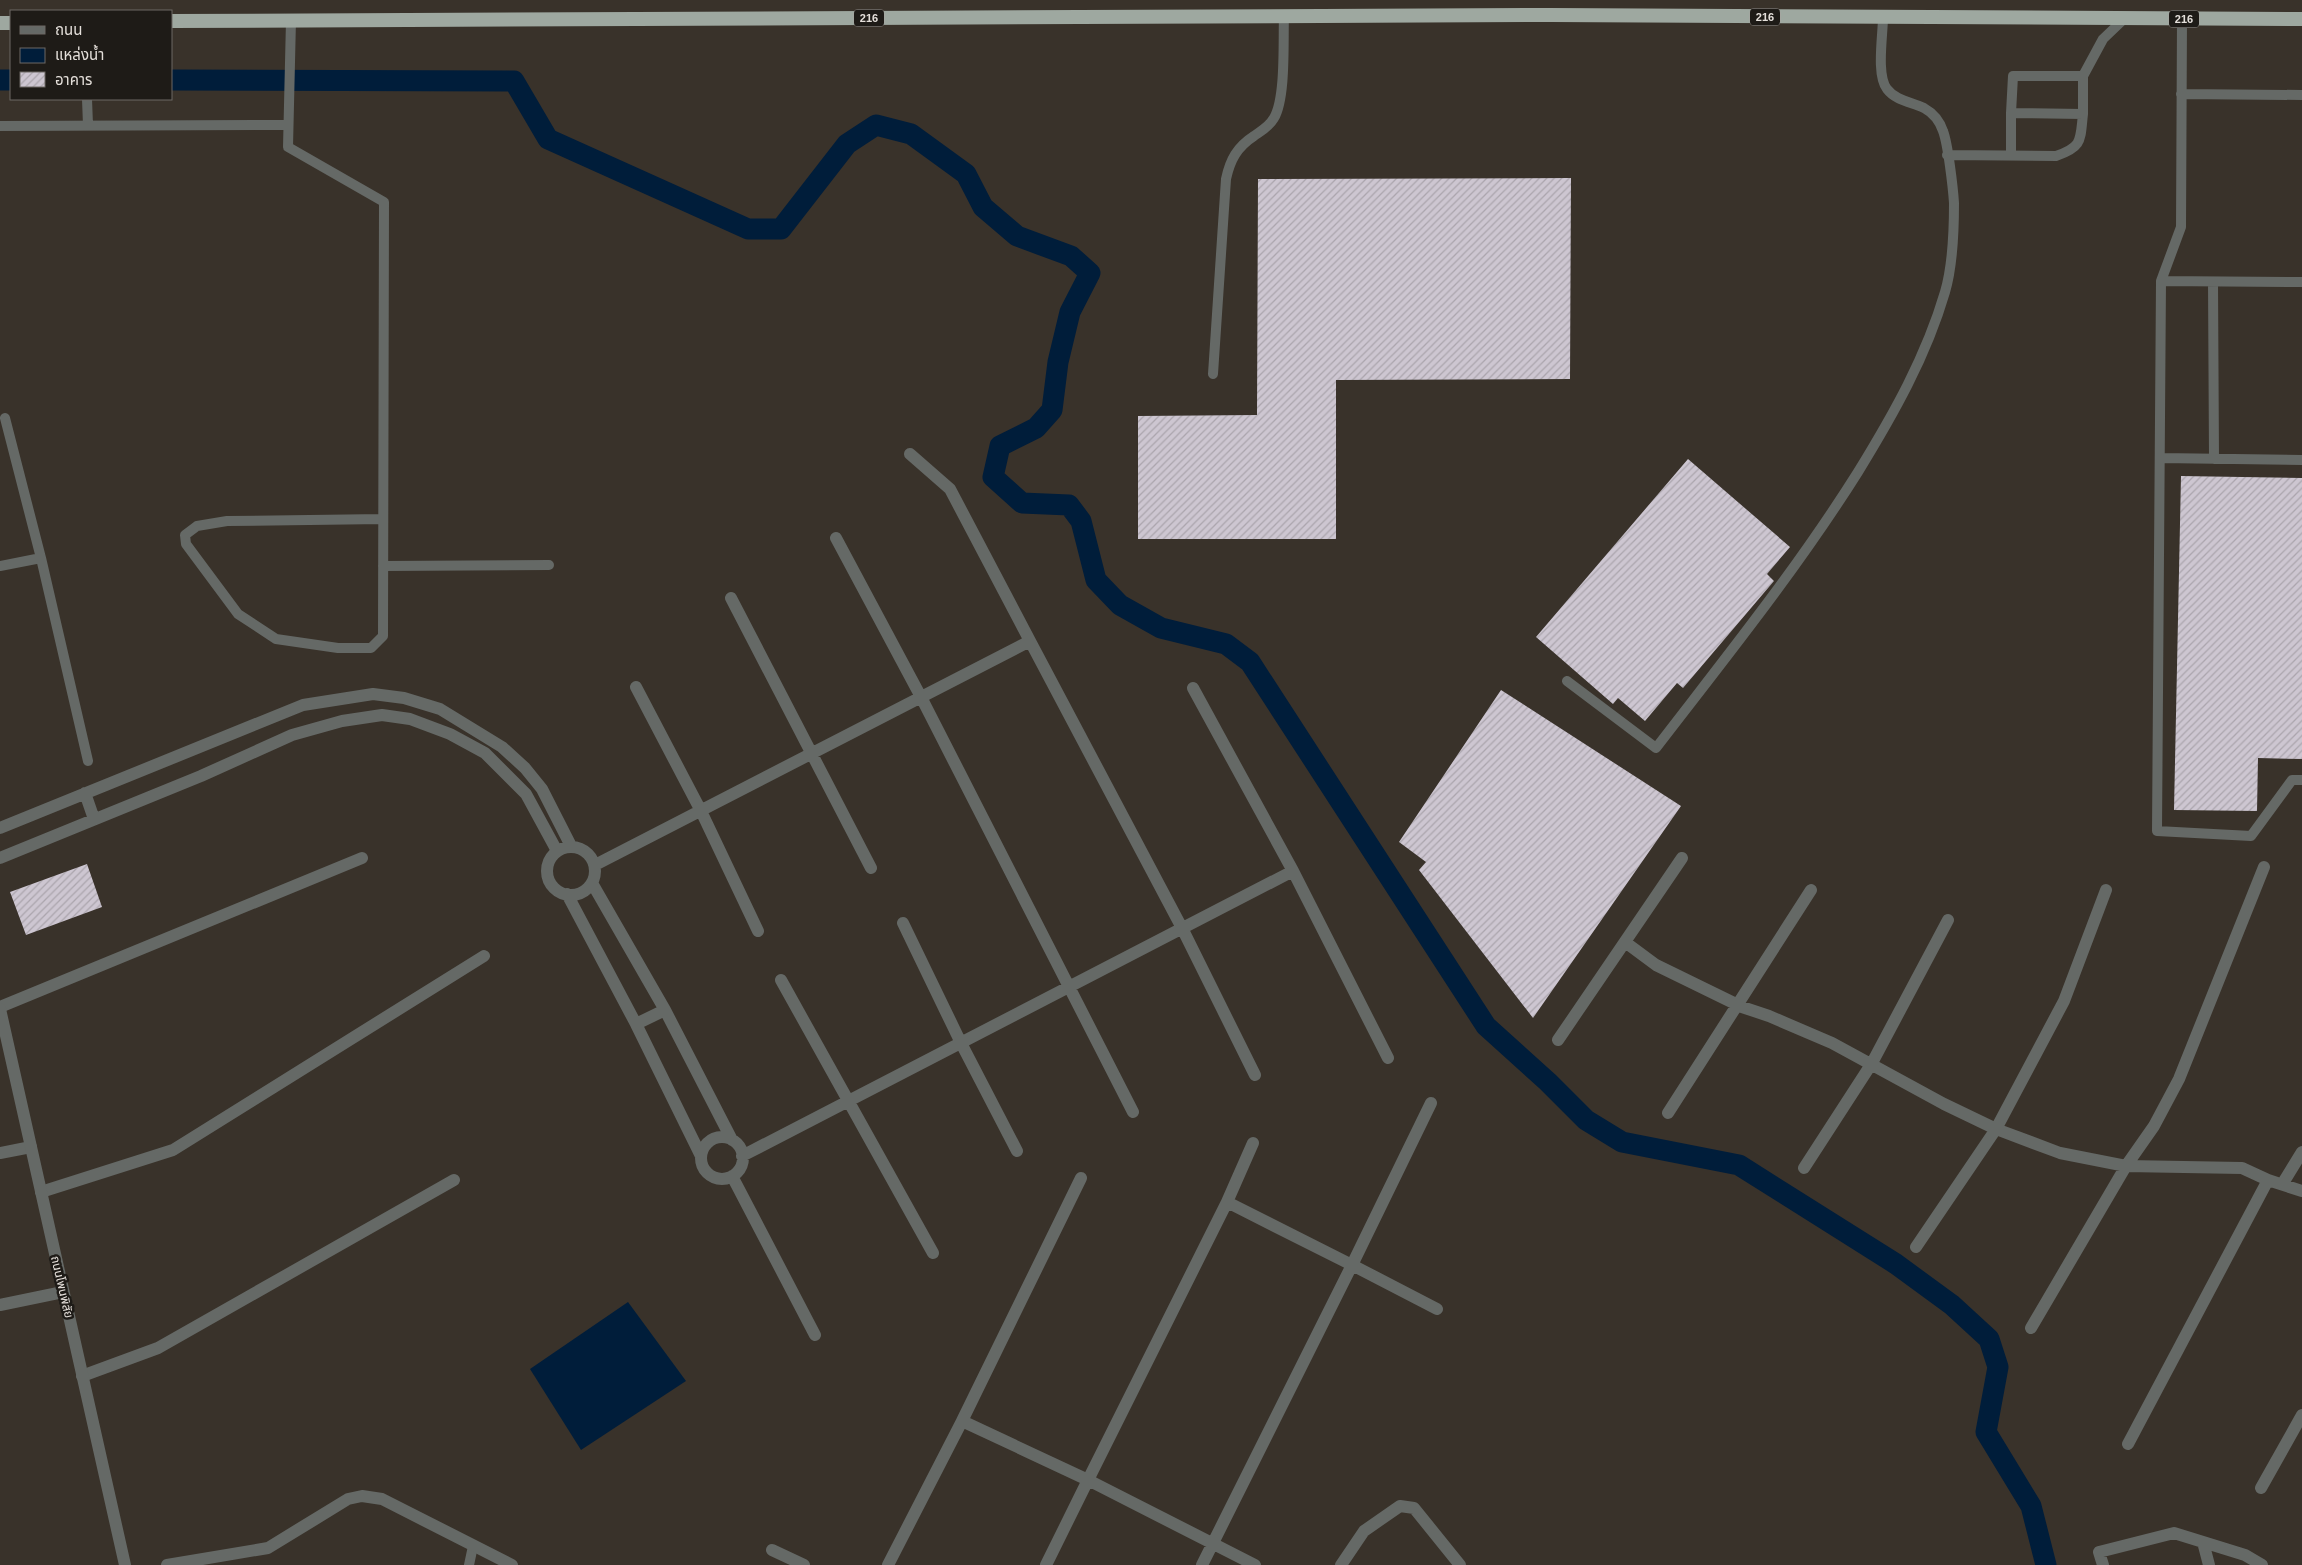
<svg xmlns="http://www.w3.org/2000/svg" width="2302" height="1565" font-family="Arial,'Noto Sans Thai',sans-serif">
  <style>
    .water { fill: #001d3a }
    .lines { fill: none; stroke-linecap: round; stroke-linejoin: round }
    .canal { stroke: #001d3a; stroke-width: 21 }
    .building { fill: url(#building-hatch) }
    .service { stroke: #656966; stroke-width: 10 }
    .minor { stroke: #656966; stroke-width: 12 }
    .tertiary { stroke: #656966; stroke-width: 12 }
    .trunk { stroke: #9ea8a0; stroke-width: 14 }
    .labels { text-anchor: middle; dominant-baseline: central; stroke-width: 5; stroke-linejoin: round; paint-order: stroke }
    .shield { fill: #1e1b17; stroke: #a9a4a0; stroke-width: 1 }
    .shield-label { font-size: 11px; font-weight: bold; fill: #e4dfda }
    .street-label { font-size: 12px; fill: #e4dfda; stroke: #1e1b17 }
  </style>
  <defs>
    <pattern id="building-hatch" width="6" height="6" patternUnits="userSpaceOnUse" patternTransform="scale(1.25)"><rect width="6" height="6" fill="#cdc6d1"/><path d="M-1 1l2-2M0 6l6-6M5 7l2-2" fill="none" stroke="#aba5ad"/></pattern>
  </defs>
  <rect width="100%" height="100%" fill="#39322a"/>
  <!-- water -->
  <path class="water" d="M 628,1302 L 686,1381 L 581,1450 L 530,1369 Z"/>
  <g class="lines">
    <!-- canal -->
    <path class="canal" d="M 0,80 L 11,80
      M 171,80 L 514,81 L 548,139 L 748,229 L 781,229 L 847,144 L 876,125 L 911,134 L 966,174 L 983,207 L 1017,236 L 1071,256 L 1090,273 L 1070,312 L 1058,362 L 1052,410 L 1036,428 L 1000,446 L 993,477 L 1022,503 L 1069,505 L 1081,521 L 1096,580 L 1120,605 L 1161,628 L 1226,644 L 1250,662 L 1486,1026 L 1548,1082 L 1586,1120 L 1622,1142 L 1739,1165 L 1896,1264 L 1952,1305 L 1989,1339 L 1998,1367 L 1986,1432 L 2031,1506 L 2046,1565"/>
  </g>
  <!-- building -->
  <path class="building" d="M 1571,178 L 1570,379 L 1336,380 L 1336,539 L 1138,539 L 1138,416 L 1257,415 L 1258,179 Z
    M 1688,459 L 1790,547 L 1767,574 L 1774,581 L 1683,688 L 1677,683 L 1645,721 L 1618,698 L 1613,704 L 1536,637 Z
    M 2181,476 L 2302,478 L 2302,759 L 2258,758 L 2257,811 L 2174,810 Z
    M 1501,690 L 1681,806 L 1533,1018 L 1419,870 L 1426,862 L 1399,842 Z
    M 87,864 L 102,907 L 26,935 L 10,892 Z"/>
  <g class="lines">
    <!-- service -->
    <path class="service" d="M 2182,19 L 2181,227 L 2161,281 L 2157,831 L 2251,836 L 2292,780 L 2302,780
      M 291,20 L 288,147 L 384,202 L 383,636 L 371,648 L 338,648 L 276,639 L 238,614 L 186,544 L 185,535 L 197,526 L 227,521 L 383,519
      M 2083,76 L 2013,76 L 2011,113 L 2083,114 L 2083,76 L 2103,39 L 2125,18
      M 2181,94 L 2302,95
      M 87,99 L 88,125
      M 0,126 L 288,125
      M 1947,155 L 2056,156 C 2083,147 2080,140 2083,114
      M 2011,155 L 2011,113
      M 2161,281 L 2302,282
      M 2213,282 L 2214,459
      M 1213,374 L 1226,179 C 1230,160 1237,147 1254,136 C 1261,131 1269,127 1274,118 C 1286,98 1283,41 1284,16
      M 5,418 L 41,558
      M 2160,458 L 2302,460
      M 0,566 L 41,558 L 88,761
      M 383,566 L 549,565
      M 1567,681 L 1656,748 C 1726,657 1797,569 1858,472 C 1893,415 1926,357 1945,292 C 1953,265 1954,231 1954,203 C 1953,188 1948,144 1943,131 C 1940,122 1933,113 1924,108 C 1912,102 1896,101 1887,89 C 1876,75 1883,35 1883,17
      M 469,1565 L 473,1546"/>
    <!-- minor -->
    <path class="minor" d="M 836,538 L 921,697 L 1133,1112
      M 731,598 L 871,868
      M 1030,641 L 1182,928 L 1255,1075
      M 636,687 L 701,811 L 758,931
      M 85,793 L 94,819
      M 0,828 L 303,705 L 373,694 L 404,698 L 440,709 L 502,747 L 525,768 L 542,789 L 571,846
      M547 871a24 24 0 1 1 48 0a24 24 0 1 1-48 0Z
      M 0,858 L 201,776 L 292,735 L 342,721 L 382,715 L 410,719 L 450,734 L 485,753 L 526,794 L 557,851
      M 595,865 L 1030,641 L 950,489 L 910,454
      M 1293,871 L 1388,1058
      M 592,883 L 665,1010 L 732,1140
      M 567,894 L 636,1024 L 701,1156
      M 903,923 L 961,1043 L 1017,1151
      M 1625,942 L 1656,965 L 1742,1007 L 1769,1016 L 1832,1043 L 1944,1104 L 1996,1129 L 2060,1153 L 2126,1166 L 2242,1168 L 2268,1180 L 2302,1191
      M 781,980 L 933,1253
      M 0,1007 L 362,858
      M 636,1024 L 665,1010
      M 1558,1040 L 1682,858
      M 1668,1113 L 1811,890
      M701 1158a21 21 0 1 1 42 0a21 21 0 1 1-42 0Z
      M 0,1153 L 31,1147
      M 742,1156 L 1293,871 L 1193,688
      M 1804,1168 L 1872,1063 L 1948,920
      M 732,1176 L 815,1335
      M 2283,1183 L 2302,1152
      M 41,1192 L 173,1150 L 484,956
      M 1227,1202 L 1253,1143
      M 1916,1247 L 1996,1129 L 2064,1001 L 2106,890
      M 0,1305 L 63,1292
      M 2031,1328 L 2126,1166 L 2154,1126 L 2179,1079 L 2264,867
      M 82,1376 L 158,1348 L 454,1180
      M 2128,1444 L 2268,1180
      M 2261,1488 L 2302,1415
      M 2203,1542 L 2209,1565
      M 772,1550 L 804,1565
      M 167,1565 L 268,1548 L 348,1499 L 362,1496 L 382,1499 L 512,1565
      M 888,1565 L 962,1421
      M 1046,1565 L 1088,1480 L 962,1421 L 1081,1178
      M 1202,1565 L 1352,1265 L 1437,1309
      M 1255,1565 L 1088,1480 L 1227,1202 L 1352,1265 L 1431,1103
      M 1341,1565 L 1364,1531 L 1400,1506 L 1414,1508 L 1460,1565
      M 2103,1565 L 2099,1552 L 2174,1533 L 2245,1555 L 2262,1565"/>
    <!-- tertiary -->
    <path class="tertiary" d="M 0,1009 L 125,1565"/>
    <!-- trunk -->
    <path class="trunk" d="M 171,21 L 1552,15 L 2302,19
      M 0,23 L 11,23"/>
  </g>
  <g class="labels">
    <!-- shield labels -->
    <g class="shield">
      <rect x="1750" y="8.5" width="30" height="17" rx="4"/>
      <rect x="854" y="9.5" width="30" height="17" rx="4"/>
      <rect x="2169" y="10.5" width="30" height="17" rx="4"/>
    </g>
    <g class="shield-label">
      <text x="1765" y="17">216</text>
      <text x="869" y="18">216</text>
      <text x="2184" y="19">216</text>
    </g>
    <!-- street labels -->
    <g class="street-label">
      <text transform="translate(62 1287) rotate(77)">ถนนโพนพิสัย</text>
    </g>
  </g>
  <!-- legend -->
  <rect x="10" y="10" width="162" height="90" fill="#1e1b17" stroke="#6d6965"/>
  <rect x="20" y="26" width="25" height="8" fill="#656966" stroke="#6d6965"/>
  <text x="55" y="35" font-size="15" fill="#e4dfda">ถนน</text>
  <rect x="20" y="48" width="25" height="15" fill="#001d3a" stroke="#6d6965"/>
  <text x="55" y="60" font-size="15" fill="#e4dfda">แหล่งน้ำ</text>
  <rect x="20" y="72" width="25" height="15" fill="url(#building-hatch)" stroke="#6d6965"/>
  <text x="55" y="85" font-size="15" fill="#e4dfda">อาคาร</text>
</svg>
